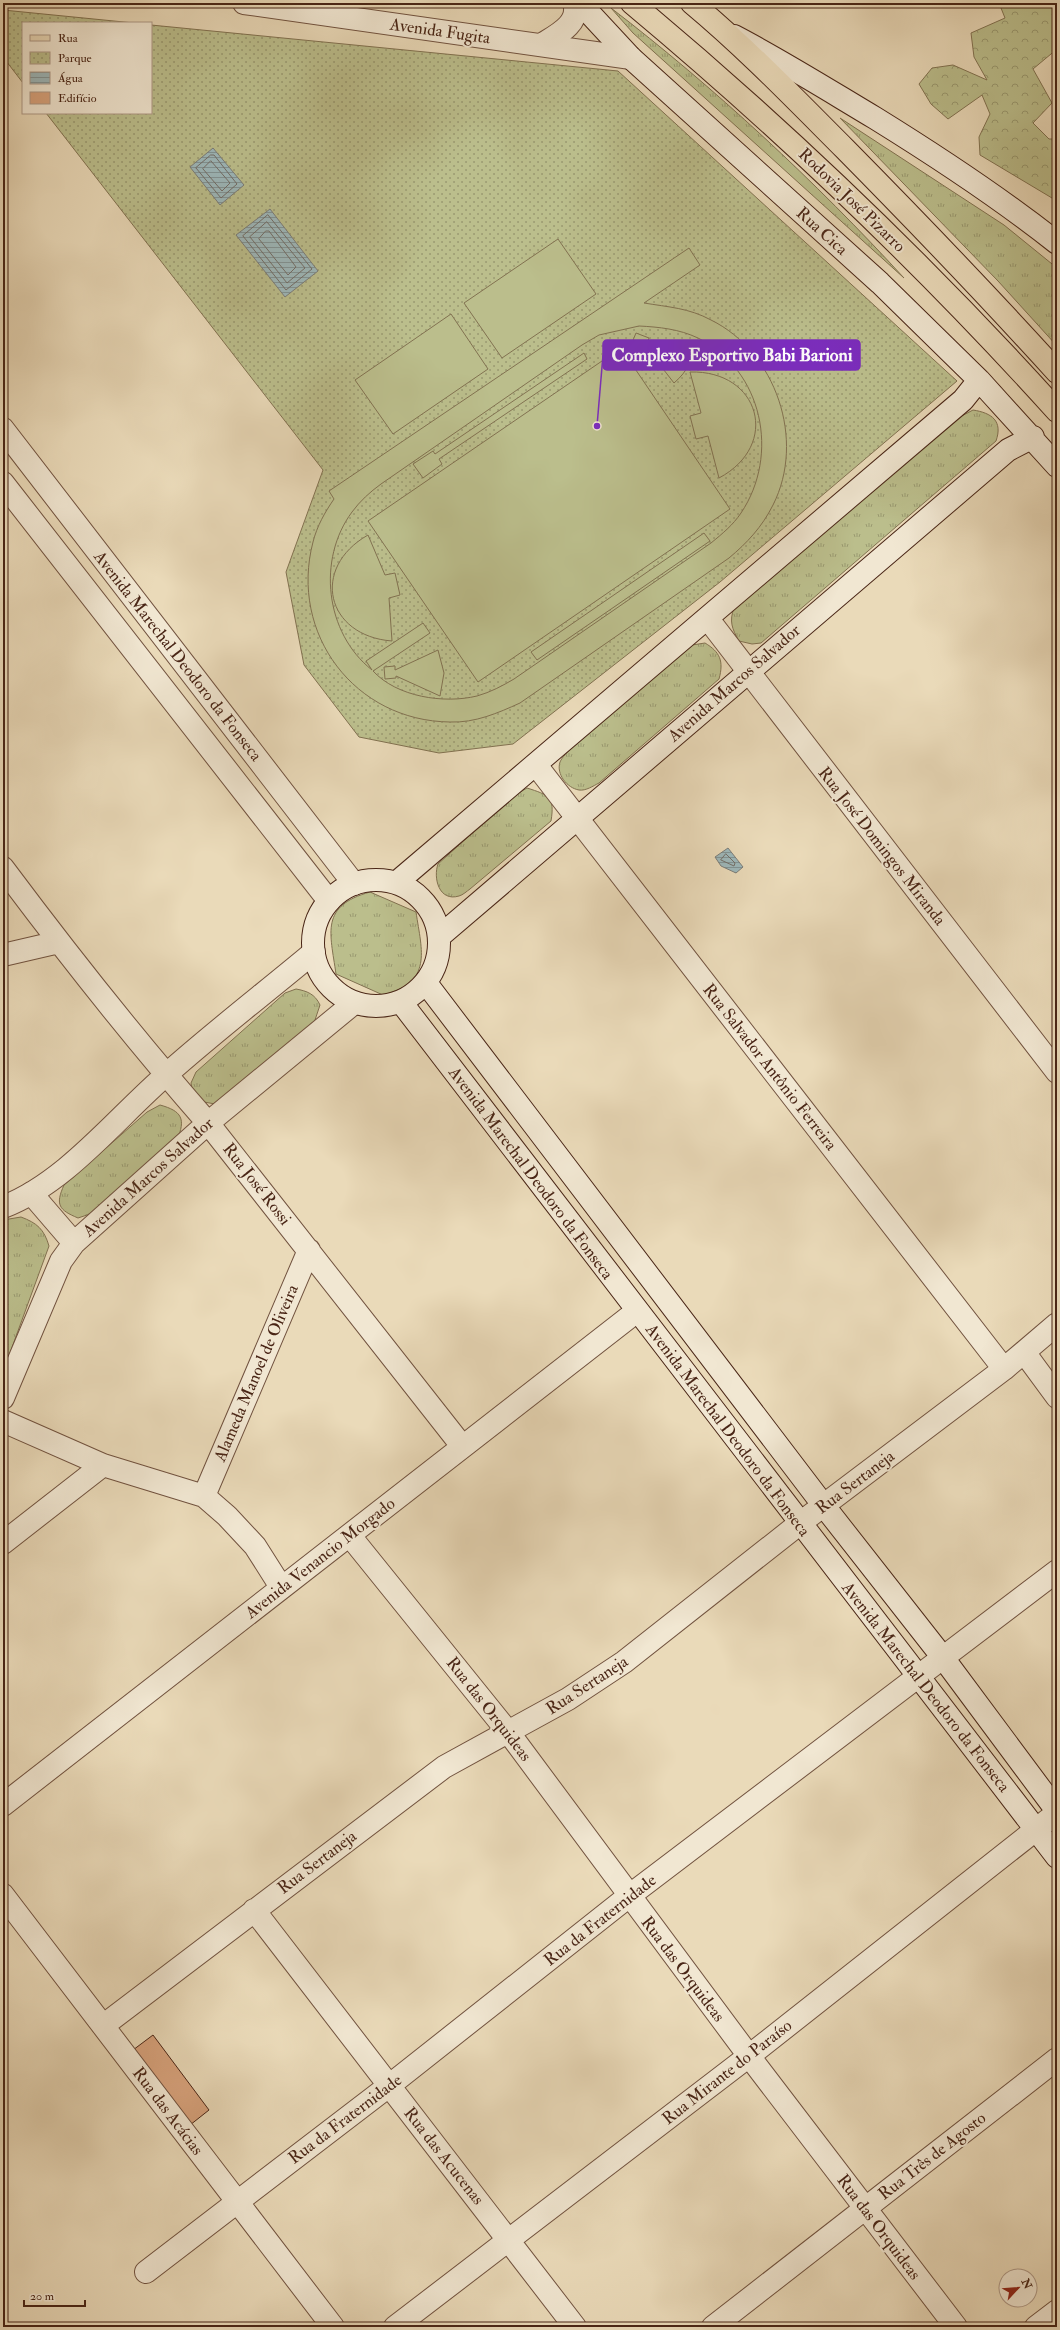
<svg xmlns="http://www.w3.org/2000/svg" width="1060" height="2330" font-family="'IM FELL Double Pica',serif">
  <style>
    .grass { fill: url(#grass-tufts); stroke: #827251 }
    .forest { fill: url(#forest-crowns); stroke: #827251 }
    .park { fill: url(#park-dots); stroke: #827251 }
    .garden { fill: #bbbe8c; stroke: #827251; fill-rule: evenodd }
    .water { fill: url(#water-rules); stroke: #7b7d79 }
    .lines { fill: none; stroke-linecap: round; stroke-linejoin: round }
    .shore { stroke: #736e68; stroke-width: 1 }
    .building { fill: #d8a37d; stroke: #492516 }
    .street-casing { stroke: #71523f; stroke-width: 24 }
    .secondary-casing { stroke: #492516; stroke-width: 24 }
    .primary-casing { stroke: #492516; stroke-width: 24 }
    .street { stroke: #f1e7d2; stroke-width: 22 }
    .secondary { stroke: #f1e7d2; stroke-width: 22 }
    .primary { stroke: #eadab9; stroke-width: 22 }
    .labels { text-anchor: middle; dominant-baseline: central; stroke-width: 4; stroke-linejoin: round; paint-order: stroke }
    .street-label { font-size: 17px; fill: #492516; stroke: #f1e7d2 }
    .leader { fill: none; stroke: #7b2cbf; stroke-width: 1.5 }
    .callout-dot { fill: #7b2cbf; stroke: #f1e7d2; stroke-width: 1.5 }
    .callout { fill: #7b2cbf; stroke: #7b2cbf; stroke-width: 1.5 }
    .callout-label { font-size: 18px; text-anchor: middle; font-weight: bold; fill: #fff }
  </style>
  <defs>
    <pattern id="grass-tufts" width="24" height="20" patternUnits="userSpaceOnUse"><rect width="24" height="20" fill="#bbbe8c"/><path d="M3 7l-1-3M5 7V3M7 7l1-3M15 17l-1-3M17 17v-4M19 17l1-3" fill="none" stroke="#9a9a71"/></pattern>
    <pattern id="forest-crowns" width="20" height="18" patternUnits="userSpaceOnUse"><rect width="20" height="18" fill="#bbbe8c"/><path d="M2 6a3 3 0 1 1 6 0M12 15a3 3 0 1 1 6 0" fill="none" stroke="#9a9a71"/></pattern>
    <pattern id="park-dots" width="8" height="8" patternUnits="userSpaceOnUse"><rect width="8" height="8" fill="#bbbe8c"/><path d="M2 2h.1M6 6h.1" fill="none" stroke="#9a9a71" stroke-width="1.8" stroke-linecap="round"/></pattern>
    <pattern id="water-rules" width="6" height="5" patternUnits="userSpaceOnUse"><rect width="6" height="5" fill="#9db8bb"/><path d="M0 2.5h6" fill="none" stroke="#829597"/></pattern>
  </defs>
  <rect width="100%" height="100%" fill="#eadab9"/>
  <filter id="stains"><feTurbulence type="fractalNoise" baseFrequency=".005" numOctaves="4"/><feColorMatrix values="0 0 0 0 .2 0 0 0 0 .09 0 0 0 0 .02 0 0 0 .5 -.17"/></filter>
  <radialGradient id="worn" r=".72"><stop offset=".6" stop-color="#630" stop-opacity="0"/><stop offset="1" stop-color="#630" stop-opacity=".3"/></radialGradient>
  <!-- grass -->
  <path class="grass" d="M 611,8 C 714,87 816,182 904,278 L 633,33 Z
    M 840,118 L 1004,225 L 1057,268 L 1057,346 L 998,281 Z
    M 973,410 C 992,413 1003,421 996,441 L 761,643 L 752,644 L 739,641 C 732,629 729,621 734,608 L 956,419 Z
    M 705,643 C 720,652 724,661 719,679 L 599,783 C 593,786 586,791 579,790 C 567,788 556,774 560,762 C 562,757 568,752 572,747 L 692,645 Z
    M 527,788 C 549,795 555,797 551,821 L 470,889 C 467,891 463,895 459,896 C 439,902 433,878 438,864 L 512,797 Z
    M 370,892 L 416,912 C 422,952 433,982 383,995 L 336,974 C 330,932 320,906 370,892 Z
    M 296,989 C 307,991 315,994 320,1005 L 314,1023 L 215,1104 L 204,1102 L 193,1094 L 191,1083 L 196,1072 L 285,993 Z
    M 160,1105 C 182,1111 186,1119 177,1140 L 93,1213 L 78,1218 C 59,1210 55,1205 64,1185 L 147,1112 Z
    M 21,1217 C 37,1223 44,1229 49,1246 L 3,1372 L 3,1220 Z"/>
  <!-- forest -->
  <path class="forest" d="M 999,3 L 1057,3 L 1057,49 L 1033,69 L 1052,103 L 1033,123 L 1049,139 L 1057,139 L 1057,201 L 980,155 L 979,137 L 990,114 L 982,95 L 948,119 L 931,104 L 919,84 L 932,68 L 953,65 L 987,80 L 974,57 L 971,33 L 1005,18 Z"/>
  <!-- park -->
  <path class="park" d="M 3,10 L 134,23 L 23,23 L 23,83 L 3,57 Z
    M 151,25 L 618,71 L 957,381 L 720,582 L 513,744 L 439,753 L 359,737 L 304,665 L 286,572 L 323,470 L 46,113 L 151,113 Z"/>
  <!-- garden -->
  <path class="garden" d="M 558,239 L 596,294 L 502,358 L 464,303 Z
    M 689,248 L 700,265 L 644,303 C 668,307 689,308 711,320 C 776,352 806,440 773,505 C 762,527 747,543 729,558 L 520,703 C 498,713 475,723 450,722 C 355,721 289,634 313,542 C 317,526 325,512 334,499 L 329,491 ZM 639,326 C 659,327 679,329 698,338 C 763,370 780,455 741,513 C 733,525 722,534 711,543 L 514,679 C 502,686 491,692 477,696 C 444,704 397,697 373,671 L 430,633 L 423,623 L 366,661 L 372,670 C 325,633 317,559 352,512 C 360,501 370,492 381,484 L 582,345 L 599,335 Z
    M 451,314 L 488,369 L 393,434 L 355,380 Z
    M 636,333 L 649,338 L 648,341 L 695,341 C 693,359 688,371 674,383 L 646,347 L 644,350 L 631,345 Z
    M 621,348 L 730,509 L 478,682 L 368,521 Z
    M 584,353 L 587,359 L 439,459 L 442,464 L 423,478 L 413,464 L 433,451 L 435,454 Z
    M 690,372 C 760,370 781,445 719,478 L 708,436 L 696,439 L 690,416 L 701,413 Z
    M 704,533 L 710,541 L 537,660 L 531,652 Z
    M 368,535 L 385,575 L 395,573 L 400,595 L 389,598 L 392,641 C 326,636 310,568 368,535 Z
    M 438,650 L 444,673 L 440,696 L 396,676 L 396,678 L 385,679 L 384,667 L 395,666 L 395,670 Z"/>
  <!-- water -->
  <path class="water" d="M 213,148 L 244,185 L 220,205 L 190,167 Z
    M 270,209 L 318,271 L 285,297 L 236,235 Z
    M 728,848 L 743,867 L 736,873 L 721,866 L 715,857 Z"/>
  <g class="lines">
    <!-- shore -->
    <path class="shore" d="M 211,155 L 214,155 L 237,184 L 221,198 L 196,168 Z
      M 211,161 L 230,183 L 222,191 L 203,169 Z
      M 268,215 L 312,269 L 286,290 L 243,236 Z
      M 267,222 L 305,268 L 287,283 L 250,237 Z
      M 266,231 L 269,231 L 296,267 L 288,275 L 259,239 Z
      M 726,854 L 735,863 L 734,866 L 721,860 Z"/>
  </g>
  <!-- building -->
  <path class="building" d="M 153,2035 L 209,2110 L 185,2129 L 129,2053 Z"/>
  <g class="lines">
    <!-- street casing -->
    <g class="street-casing">
      <path id="street" d="M 244,3 L 631,58
        M 541,45 C 555,36 581,24 574,3
        M 3,429 L 354,884
        M 3,483 L 329,901
        M 708,619 L 1057,1072
        M 536,765 L 1004,1369
        M 3,868 C 68,955 136,1041 208,1123 L 462,1446
        M 3,955 L 59,942
        M 31,1193 L 74,1243
        M 3,1207 C 66,1183 116,1118 167,1074 C 214,1032 265,993 314,952
        M 1024,1352 L 1057,1397
        M 3,1398 L 61,1261 L 74,1243 L 208,1123 L 354,1003
        M 3,1421 L 103,1465 L 204,1496 L 227,1516 L 255,1546 L 281,1587
        M 204,1496 L 309,1250
        M 350,1536 L 509,1733 L 749,2056 L 956,2327
        M 3,1543 L 103,1465
        M 3,1805 L 637,1311
        M 3,1895 L 333,2327
        M 254,1910 L 575,2327
        M 104,2025 L 444,1767 L 568,1699 L 624,1662 L 799,1524 L 1004,1369 L 1057,1324
        M 146,2272 L 390,2085 L 629,1896 L 1057,1571
        M 395,2327 L 749,2056 L 1057,1813
        M 713,2327 L 1057,2059
        M 1036,2327 L 1057,2311"/>
    </g>
    <!-- secondary casing -->
    <g class="secondary-casing">
      <path id="secondary" d="M 580,3 L 631,58 L 880,283 L 979,380 L 1057,466
        M 734,36 C 782,61 828,90 875,118 C 938,157 999,197 1057,243
        M313 943a63 63 0 1 1 126 0a63 63 0 1 1-126 0Z
        M 396,883 L 963,400 L 979,380
        M 440,936 L 1008,450 L 1033,437
        M 426,983 L 824,1506 L 944,1659 L 1057,1811
        M 401,1002 C 618,1288 838,1572 1057,1857"/>
    </g>
    <!-- primary casing -->
    <g class="primary-casing">
      <path id="primary" d="M 632,3 C 783,129 925,265 1057,411
        M 692,3 C 746,48 795,99 845,149 C 917,222 988,296 1057,372"/>
    </g>
    <!-- street -->
    <use href="#street" class="street"/>
    <!-- secondary -->
    <use href="#secondary" class="secondary"/>
    <!-- primary -->
    <use href="#primary" class="primary"/>
  </g>
  <g class="labels">
    <!-- street labels -->
    <g class="street-label">
      <text transform="translate(440 31) rotate(8)">Avenida Fugita</text>
      <text transform="translate(852 200) rotate(44)">Rodovia José Pizarro</text>
      <text transform="translate(822 231) rotate(42)">Rua Cica</text>
      <text transform="translate(178 656) rotate(52)">Avenida Marechal Deodoro da Fonseca</text>
      <text transform="translate(734 683) rotate(-41)">Avenida Marcos Salvador</text>
      <text transform="translate(882 846) rotate(52)">Rua José Domingos Miranda</text>
      <text transform="translate(770 1067) rotate(52)">Rua Salvador Antônio Ferreira</text>
      <text transform="translate(531 1173) rotate(53)">Avenida Marechal Deodoro da Fonseca</text>
      <text transform="translate(148 1177) rotate(-42)">Avenida Marcos Salvador</text>
      <text transform="translate(257 1184) rotate(52)">Rua José Rossi</text>
      <text transform="translate(256 1373) rotate(-67)">Alameda Manoel de Oliveira</text>
      <text transform="translate(728 1430) rotate(53)">Avenida Marechal Deodoro da Fonseca</text>
      <text transform="translate(855 1482) rotate(-37)">Rua Sertaneja</text>
      <text transform="translate(320 1558) rotate(-38)">Avenida Venancio Morgado</text>
      <text transform="translate(587 1685) rotate(-33)">Rua Sertaneja</text>
      <text transform="translate(926 1687) rotate(52)">Avenida Marechal Deodoro da Fonseca</text>
      <text transform="translate(489 1709) rotate(52)">Rua das Orquideas</text>
      <text transform="translate(317 1862) rotate(-37)">Rua Sertaneja</text>
      <text transform="translate(600 1920) rotate(-38)">Rua da Fraternidade</text>
      <text transform="translate(683 1969) rotate(53)">Rua das Orquideas</text>
      <text transform="translate(727 2072) rotate(-38)">Rua Mirante do Paraíso</text>
      <text transform="translate(168 2111) rotate(53)">Rua das Acácias</text>
      <text transform="translate(345 2119) rotate(-37)">Rua da Fraternidade</text>
      <text transform="translate(444 2156) rotate(52)">Rua das Acucenas</text>
      <text transform="translate(932 2156) rotate(-38)">Rua Três de Agosto</text>
      <text transform="translate(879 2227) rotate(53)">Rua das Orquideas</text>
    </g>
  </g>
  <!-- callouts -->
  <path class="leader" d="M597 426L603 355"/>
  <circle class="callout-dot" cx="597" cy="426" r="4"/>
  <rect class="callout" x="603" y="340" width="257" height="30" rx="4"/>
  <g class="callout-label">
    <text x="732" y="361">Complexo Esportivo Babi Barioni</text>
  </g>
  <!-- margin -->
  <rect width="1060" height="2330" fill="none" stroke="#eadab9" stroke-width="16"/>
  <rect x="4" y="4" width="1052" height="2322" fill="none" stroke="#492516" stroke-width="2"/>
  <rect x="8" y="8" width="1044" height="2314" fill="none" stroke="#492516"/>
  <!-- legend -->
  <rect x="22" y="22" width="130" height="92" fill="#f1e7d2" stroke="#ae9987"/>
  <rect x="30" y="35" width="20" height="6" fill="#eadab9" stroke="#ae9987"/>
  <text x="58" y="42" font-size="12" fill="#492516">Rua</text>
  <rect x="30" y="52" width="20" height="12" fill="url(#park-dots)" stroke="#ae9987"/>
  <text x="58" y="62" font-size="12" fill="#492516">Parque</text>
  <rect x="30" y="72" width="20" height="12" fill="url(#water-rules)" stroke="#ae9987"/>
  <text x="58" y="82" font-size="12" fill="#492516">Água</text>
  <rect x="30" y="92" width="20" height="12" fill="#d8a37d" stroke="#ae9987"/>
  <text x="58" y="102" font-size="12" fill="#492516">Edifício</text>
  <!-- north arrow -->
  <g transform="translate(1018 2288) rotate(64)"><circle r="19" fill="#f1e7d2" stroke="#ae9987"/>
  <path d="M0-3L7 15L0 10L-7 15Z" fill="#8f2418"/>
  <text y="-6" font-size="11" font-weight="bold" text-anchor="middle" fill="#492516">N</text>
  </g>
  <!-- scale -->
  <path d="M24 2300v6h61v-6" fill="none" stroke="#492516" stroke-width="2"/>
  <text x="30" y="2300" font-size="12" fill="#492516" stroke="#f1e7d2" stroke-width="3" paint-order="stroke">20 m</text>
  <rect width="100%" height="100%" filter="url(#stains)"/>
  <rect width="100%" height="100%" fill="url(#worn)"/>
</svg>
